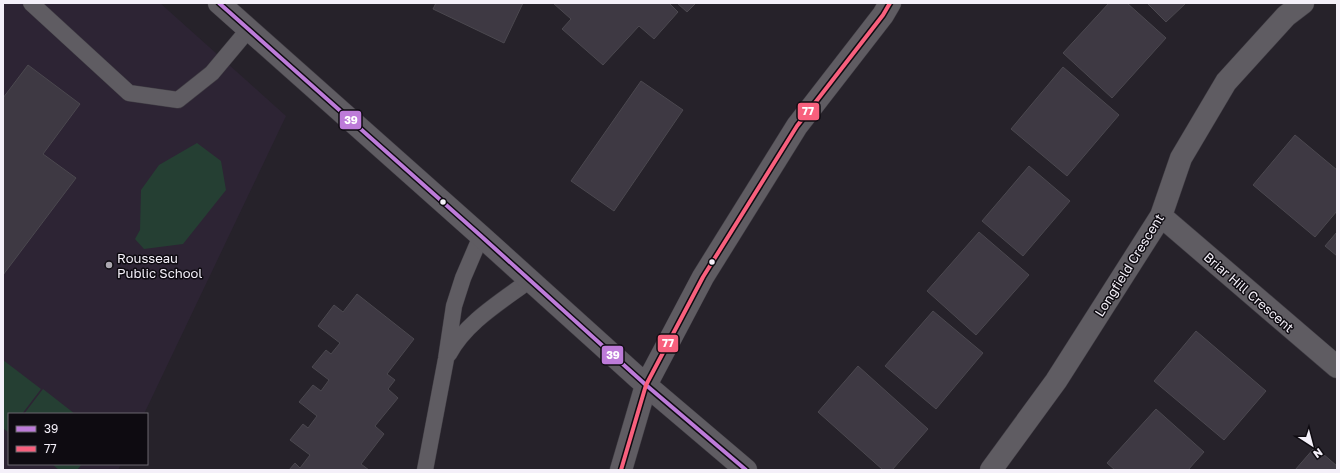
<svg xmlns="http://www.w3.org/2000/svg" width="1340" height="473" font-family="'Golos Text',sans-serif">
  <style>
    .built { fill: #2d2434 }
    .green { fill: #253f33 }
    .building { fill: #3e3943; stroke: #4b484f }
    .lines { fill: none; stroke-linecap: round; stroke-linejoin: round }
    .service-casing { stroke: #403d44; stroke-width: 17 }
    .minor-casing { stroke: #403d44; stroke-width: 23 }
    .secondary-casing { stroke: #403d44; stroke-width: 23 }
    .service { stroke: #5f5c62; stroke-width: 16 }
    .minor { stroke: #5f5c62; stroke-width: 22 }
    .secondary { stroke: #5f5c62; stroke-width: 22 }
    .bus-1-casing { stroke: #0e0b11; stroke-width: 7 }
    .bus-2-casing { stroke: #0e0b11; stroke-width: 7 }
    .bus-1 { stroke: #bd7bd9; stroke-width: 4 }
    .bus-2 { stroke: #f8607d; stroke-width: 4 }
    .bus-dot { fill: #f4f0f9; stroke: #0e0b11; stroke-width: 1.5 }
    .poi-dot { fill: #aca8b1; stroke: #0e0b11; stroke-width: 1.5 }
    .labels { text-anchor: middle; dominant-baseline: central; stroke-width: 3; stroke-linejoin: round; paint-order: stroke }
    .poi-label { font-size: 13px; fill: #f4f0f9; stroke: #0e0b11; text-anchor: start }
    .street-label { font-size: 13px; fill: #f4f0f9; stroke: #0e0b11 }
    .line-badge { stroke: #0e0b11; stroke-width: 1.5 }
    .badge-label { font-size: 11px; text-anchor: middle; font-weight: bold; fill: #fff }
  </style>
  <rect width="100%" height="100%" fill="#26222a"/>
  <!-- built -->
  <path class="built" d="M 3,3 L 160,3 L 286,116 L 144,414 L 9,414 L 9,464 L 121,464 L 118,470 L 3,470 Z"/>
  <!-- green -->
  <path class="green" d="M 197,143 L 221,161 L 226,190 L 183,244 L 144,249 L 135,239 L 140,230 L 141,190 L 159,165 Z
    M 3,360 L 41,389 L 22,414 L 9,414 L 8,432 L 3,428 Z
    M 43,389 L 75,414 L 24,414 Z
    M 52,464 L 82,464 L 77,470 L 59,470 Z"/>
  <!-- building -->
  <path class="building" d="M 436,3 L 523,3 L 504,43 L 433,9 Z
    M 553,3 L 669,3 L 678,12 L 654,39 L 639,26 L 603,65 L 562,29 L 571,19 Z
    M 677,3 L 696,3 L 687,12 Z
    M 1109,3 L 1127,3 L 1166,38 L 1112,98 L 1063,53 Z
    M 1147,3 L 1186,3 L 1166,22 Z
    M 28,65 L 80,104 L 43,154 L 76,178 L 3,275 L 3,98 Z
    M 1063,67 L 1119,115 L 1067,176 L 1011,129 Z
    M 641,81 L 683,110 L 614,211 L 571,181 Z
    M 1295,135 L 1337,170 L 1337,211 L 1315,237 L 1253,185 Z
    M 1029,166 L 1070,201 L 1023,256 L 982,221 Z
    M 979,232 L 1029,275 L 976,335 L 927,291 Z
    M 1337,232 L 1337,256 L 1325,246 Z
    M 357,294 L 414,339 L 387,374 L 395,380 L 388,389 L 398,398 L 375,426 L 384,434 L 361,464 L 369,470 L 289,470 L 295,463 L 300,468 L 310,455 L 290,440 L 303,424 L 308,428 L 317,416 L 299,402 L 313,385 L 321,391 L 329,380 L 312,367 L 326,350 L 331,354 L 340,343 L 318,326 L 334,305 L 343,312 Z
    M 933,311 L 983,353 L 936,409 L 885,366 Z
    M 1196,331 L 1266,391 L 1224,440 L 1154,381 Z
    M 858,366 L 928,429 L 892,470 L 883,470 L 818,412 Z
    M 1156,409 L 1204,452 L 1188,470 L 1115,470 L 1107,463 Z
    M 1315,447 L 1337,466 L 1337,470 L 1295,470 Z"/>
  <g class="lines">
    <!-- service casing -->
    <g class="service-casing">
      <path id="service" d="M 31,3 L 129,93 L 178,100 L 212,73 L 248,30
        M 449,354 C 466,322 502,301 530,280
        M 425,470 L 446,359 L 454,306 L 463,278 L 481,236"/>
    </g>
    <!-- minor casing -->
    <g class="minor-casing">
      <path id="minor" d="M 1161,216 L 1337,367
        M 646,385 L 746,470
        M 991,470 L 1056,381 L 1161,216 L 1181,158 L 1226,82 L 1286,16 L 1303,3"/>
    </g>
    <!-- secondary casing -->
    <g class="secondary-casing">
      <path id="secondary" d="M 219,3 L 481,236 L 646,385
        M 621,470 L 646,385 L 703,277 L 797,126 L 883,15 L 890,3"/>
    </g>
    <!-- service -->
    <use href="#service" class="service"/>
    <!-- minor -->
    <use href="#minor" class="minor"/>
    <!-- secondary -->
    <use href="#secondary" class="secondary"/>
    <!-- bus-1 casing -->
    <g class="bus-1-casing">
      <path id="bus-1" d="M 219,3 L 481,236 L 646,385 L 746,470"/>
    </g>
    <!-- bus-2 casing -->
    <g class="bus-2-casing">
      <path id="bus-2" d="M 621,470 L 646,385 L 703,277 L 797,126 L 883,15 L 890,3"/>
    </g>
    <!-- bus-1 -->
    <use href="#bus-1" class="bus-1"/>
    <!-- bus-2 -->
    <use href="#bus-2" class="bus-2"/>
  </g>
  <!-- markers -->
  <g class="bus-dot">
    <circle cx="443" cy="202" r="3.5"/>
    <circle cx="712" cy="262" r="3.5"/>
  </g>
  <circle class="poi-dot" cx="109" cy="265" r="4"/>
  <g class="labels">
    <!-- poi labels -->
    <g class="poi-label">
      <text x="117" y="258">Rousseau<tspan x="117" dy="15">Public School</tspan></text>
    </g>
    <!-- street labels -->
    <g class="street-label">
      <text transform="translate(1129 265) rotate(-58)">Longfield Crescent</text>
      <text transform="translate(1249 292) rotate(41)">Briar Hill Crescent</text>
    </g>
  </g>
  <g class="line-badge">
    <rect x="797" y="102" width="23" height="19" rx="4" fill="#f8607d"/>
    <rect x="339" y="110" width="23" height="20" rx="4" fill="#bd7bd9"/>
    <rect x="657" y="334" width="22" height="19" rx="4" fill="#f8607d"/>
    <rect x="601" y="345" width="23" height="20" rx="4" fill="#bd7bd9"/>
  </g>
  <g class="badge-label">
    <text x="808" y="115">77</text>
    <text x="351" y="124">39</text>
    <text x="668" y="347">77</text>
    <text x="613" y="359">39</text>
  </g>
  <!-- border -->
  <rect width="1340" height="473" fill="none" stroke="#f4f0f9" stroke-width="8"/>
  <!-- legend -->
  <rect x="8" y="413" width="140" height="52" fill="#0e0b11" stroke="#6a676e"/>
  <rect x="16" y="426" width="20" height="6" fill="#bd7bd9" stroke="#6a676e"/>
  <text x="44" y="433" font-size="12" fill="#f4f0f9">39</text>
  <rect x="16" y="446" width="20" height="6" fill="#f8607d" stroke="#6a676e"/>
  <text x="44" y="453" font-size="12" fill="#f4f0f9">77</text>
  <!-- north arrow -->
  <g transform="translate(1312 445) rotate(144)" stroke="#0e0b11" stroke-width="3" paint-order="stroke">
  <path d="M0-3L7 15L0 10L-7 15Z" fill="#f4f0f9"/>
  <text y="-6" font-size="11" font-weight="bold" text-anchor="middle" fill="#f4f0f9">N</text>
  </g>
</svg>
